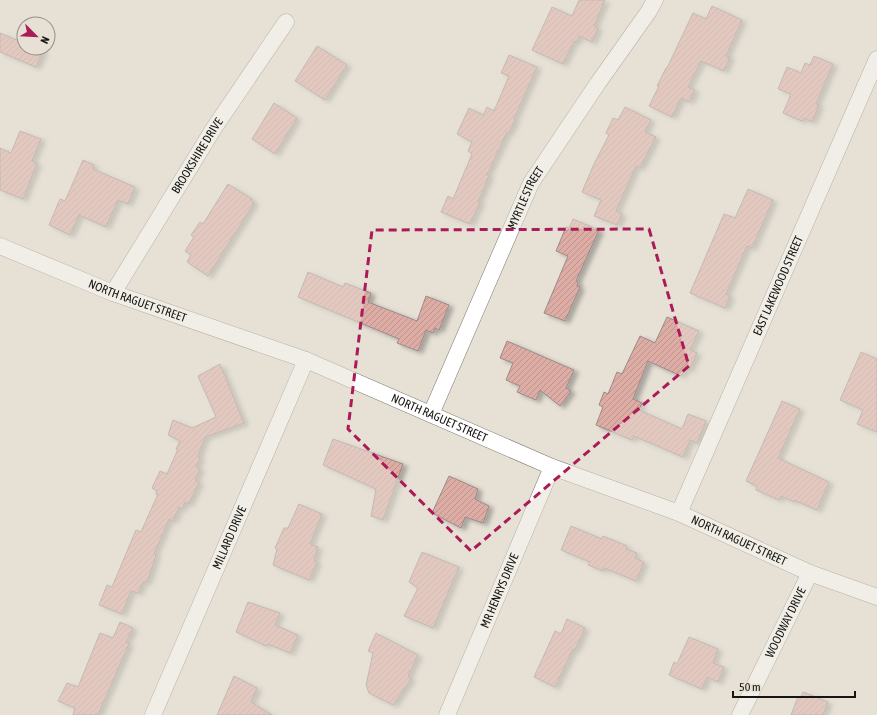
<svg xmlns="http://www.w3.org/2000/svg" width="877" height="715" font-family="'Asap Condensed',sans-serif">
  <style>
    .building { fill: url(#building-hatch); stroke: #988b89; filter: url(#shadow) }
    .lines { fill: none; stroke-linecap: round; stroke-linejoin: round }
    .minor-casing { stroke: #7f7970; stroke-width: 17 }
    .minor { stroke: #fff; stroke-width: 16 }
    .marked { fill: none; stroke: #aa1b57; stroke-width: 3; stroke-dasharray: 8 5; stroke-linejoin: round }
    .labels { text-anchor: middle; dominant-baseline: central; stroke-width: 3.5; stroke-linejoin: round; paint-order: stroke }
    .street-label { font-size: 12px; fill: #161511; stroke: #e6e0d5 }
  </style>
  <defs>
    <pattern id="building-hatch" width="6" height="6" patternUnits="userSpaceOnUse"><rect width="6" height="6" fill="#ddaca4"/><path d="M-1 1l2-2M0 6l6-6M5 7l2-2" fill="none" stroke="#bd938c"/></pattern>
    <filter id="shadow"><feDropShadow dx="4.5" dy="2.5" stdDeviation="2" flood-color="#0004"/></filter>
  </defs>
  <rect width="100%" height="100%" fill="#e6e0d5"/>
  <!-- building -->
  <path class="building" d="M 579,0 L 605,0 L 594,26 L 598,28 L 592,42 L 579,36 L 577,42 L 574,41 L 563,64 L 532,50 L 552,7 L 572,16 Z
    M 712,6 L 742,20 L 726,56 L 730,57 L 724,71 L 701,61 L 688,87 L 695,90 L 689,102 L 681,98 L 672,117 L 649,106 L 659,86 L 657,86 L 666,68 L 667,68 L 693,13 L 706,19 Z
    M 0,33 L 24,43 L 24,48 L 35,48 L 43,51 L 36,67 L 0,52 Z
    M 317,46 L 347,65 L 325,100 L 295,81 Z
    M 509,55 L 537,67 L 514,119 L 515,120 L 509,133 L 507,132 L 487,175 L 489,176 L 478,202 L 480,203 L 470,224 L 441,212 L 448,196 L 453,199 L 472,154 L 468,151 L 472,142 L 457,134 L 469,108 L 483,115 L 487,107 L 494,111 L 509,76 L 501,73 Z
    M 814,56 L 833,64 L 816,104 L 819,105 L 812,122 L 804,118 L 802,121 L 783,113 L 791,94 L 778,89 L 787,67 L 801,73 L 805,63 L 810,65 Z
    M 274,103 L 297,118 L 275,154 L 252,139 Z
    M 625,107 L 651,120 L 645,132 L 656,137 L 640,168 L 636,166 L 616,211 L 622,214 L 617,225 L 594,216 L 601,200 L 582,192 L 594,164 L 609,135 L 606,133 L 613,118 L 618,120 Z
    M 20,131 L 41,139 L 32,161 L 37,163 L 23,199 L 0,190 L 0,148 L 11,153 Z
    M 83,160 L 94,165 L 93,169 L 135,187 L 128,204 L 118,200 L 106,227 L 79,215 L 70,235 L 49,225 L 60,199 L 65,201 Z
    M 228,184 L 252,199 L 251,201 L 254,203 L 208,276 L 187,262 L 191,255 L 185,251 L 194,237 L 191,235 L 200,222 L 203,224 Z
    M 748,189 L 773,200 L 752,248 L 747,246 L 726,294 L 730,296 L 725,308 L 690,293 L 724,214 L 735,218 Z
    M 573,219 L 599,230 L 576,281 L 578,282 L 577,286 L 580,287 L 565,321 L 544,313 L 568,256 L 556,251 L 566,227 L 569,228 Z
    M 308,272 L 343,287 L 345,283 L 371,293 L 368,302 L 417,321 L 426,296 L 449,305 L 439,330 L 435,328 L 433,333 L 426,330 L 418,351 L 397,343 L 399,339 L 298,297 Z
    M 667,317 L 699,331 L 690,350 L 697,353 L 689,370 L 685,369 L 681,376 L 648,361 L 633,399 L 642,403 L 639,410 L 682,429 L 688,414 L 706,421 L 697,443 L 690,440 L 683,457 L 634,436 L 632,440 L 596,425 L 603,407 L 599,405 L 604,392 L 608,394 L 617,372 L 622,374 L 640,336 L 655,343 Z
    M 507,341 L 574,370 L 566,388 L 571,391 L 560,406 L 540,390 L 536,400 L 517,392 L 520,386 L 506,380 L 513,363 L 500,358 Z
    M 861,352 L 877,359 L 877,432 L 857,424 L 863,410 L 840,400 Z
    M 220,364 L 244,423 L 205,437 L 198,456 L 200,458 L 196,467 L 200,469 L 195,480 L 199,482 L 189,504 L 185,502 L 182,509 L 179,507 L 173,521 L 169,519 L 154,554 L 156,555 L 147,582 L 143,582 L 138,593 L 131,591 L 122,614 L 99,605 L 107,585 L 112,587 L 136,530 L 141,532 L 158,494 L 156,494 L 157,491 L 152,488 L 160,471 L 167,474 L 178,449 L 176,449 L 180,441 L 168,435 L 173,420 L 192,428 L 216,417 L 198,376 Z
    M 782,401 L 800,409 L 778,458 L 829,482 L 817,510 L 794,500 L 794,502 L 781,496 L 779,500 L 756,490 L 757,486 L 746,481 Z
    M 333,439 L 403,464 L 383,520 L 371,516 L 376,489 L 323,465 Z
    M 449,476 L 478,489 L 475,499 L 489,506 L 483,523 L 465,517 L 461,528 L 432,513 Z
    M 299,504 L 322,514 L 310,544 L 318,547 L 314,560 L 317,562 L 309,580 L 273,565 L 277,549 L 275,548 L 284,528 L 288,528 Z
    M 571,526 L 602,539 L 603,536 L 627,546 L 626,549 L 637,553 L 635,558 L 644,562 L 636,581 L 604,568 L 603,571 L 588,565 L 590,562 L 561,550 Z
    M 422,552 L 459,567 L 433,628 L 404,616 L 418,588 L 409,582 Z
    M 248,602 L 280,613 L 275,625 L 298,635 L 290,653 L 268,644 L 266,646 L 236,632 Z
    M 567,619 L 585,628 L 575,650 L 573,649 L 555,687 L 534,677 L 555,631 L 561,634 Z
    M 120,622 L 133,628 L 126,642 L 129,644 L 98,715 L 73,715 L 75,708 L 58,701 L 67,683 L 78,687 L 100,633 L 113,638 Z
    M 376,633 L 418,655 L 408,676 L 411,679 L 393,705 L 369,693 L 366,685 L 373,653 L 368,651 Z
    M 689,637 L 718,649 L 713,663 L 724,667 L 718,682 L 707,677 L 702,689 L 669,675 L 674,662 L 677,664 Z
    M 234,676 L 257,688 L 251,702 L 272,715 L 217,715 Z
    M 803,692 L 828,702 L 823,715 L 791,715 L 798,697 L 800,698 Z"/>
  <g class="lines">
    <!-- minor casing -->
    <g class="minor-casing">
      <g id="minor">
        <path id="s1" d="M 0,246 L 113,293 L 306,360 L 552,467 L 679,513 L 810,573 L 877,597"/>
        <path id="s2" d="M 113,293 L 214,128 L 286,22"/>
        <path id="s3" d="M 431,414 L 531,183 L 598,83 L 649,11 L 655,0"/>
        <path id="s4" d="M 679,513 L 877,59"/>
        <path id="s5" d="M 153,715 L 306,360"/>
        <path id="s6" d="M 447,715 L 552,467"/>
        <path id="s7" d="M 740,715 L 810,573"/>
      </g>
    </g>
    <!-- minor -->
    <use href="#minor" class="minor"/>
  </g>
  <!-- marked area -->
  <path d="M0 0H877V715H0ZM 649,229 L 689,366 L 471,551 L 348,429 L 372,230 Z" fill="#e6e0d5" fill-opacity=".55" fill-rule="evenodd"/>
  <path class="marked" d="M 649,229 L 689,366 L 471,551 L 348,429 L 372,230 Z"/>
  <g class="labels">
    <!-- street labels -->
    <g class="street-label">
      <text stroke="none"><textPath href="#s2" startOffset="161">BROOKSHIRE DRIVE</textPath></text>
      <text stroke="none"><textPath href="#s3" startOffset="236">MYRTLE STREET</textPath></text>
      <text stroke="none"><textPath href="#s4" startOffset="248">EAST LAKEWOOD STREET</textPath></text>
      <text stroke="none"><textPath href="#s1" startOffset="148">NORTH RAGUET STREET</textPath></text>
      <text stroke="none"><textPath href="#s1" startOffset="472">NORTH RAGUET STREET</textPath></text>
      <text stroke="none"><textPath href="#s5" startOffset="193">MILLARD DRIVE</textPath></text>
      <text stroke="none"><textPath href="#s1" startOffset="796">NORTH RAGUET STREET</textPath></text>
      <text stroke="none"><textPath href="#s6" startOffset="135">MR HENRYS DRIVE</textPath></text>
      <text stroke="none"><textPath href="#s7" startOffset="103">WOODWAY DRIVE</textPath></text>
    </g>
  </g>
  <!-- north arrow -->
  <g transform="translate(36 36) rotate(114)"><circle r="19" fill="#e6e0d5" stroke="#938f87"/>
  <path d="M0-3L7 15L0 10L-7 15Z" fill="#aa1b57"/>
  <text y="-6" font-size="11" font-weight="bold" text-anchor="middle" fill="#161511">N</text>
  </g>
  <!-- scale -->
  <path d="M733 691v6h122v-6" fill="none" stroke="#161511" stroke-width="2"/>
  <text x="739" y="691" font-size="12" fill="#161511" stroke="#e6e0d5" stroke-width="3" paint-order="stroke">50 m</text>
</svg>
